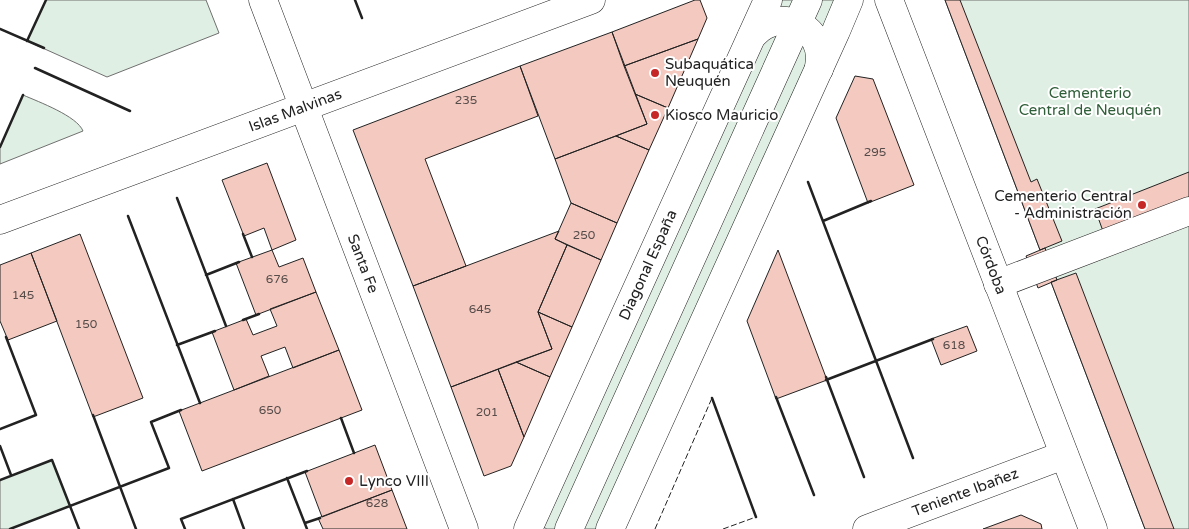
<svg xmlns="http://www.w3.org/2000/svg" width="1189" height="529" font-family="'Varela Round',sans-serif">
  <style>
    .green { fill: #e0efe3; stroke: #6f6f6f }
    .building { fill: #f3c9c0; stroke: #222 }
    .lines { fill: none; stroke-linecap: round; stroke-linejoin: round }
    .minor-casing { stroke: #222; stroke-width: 29 }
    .major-casing { stroke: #222; stroke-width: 29 }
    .minor { stroke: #fff; stroke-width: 28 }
    .major { stroke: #fff; stroke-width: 28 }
    .fence { stroke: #222; stroke-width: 1; stroke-dasharray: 6 2.5; stroke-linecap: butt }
    .wall { stroke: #222; stroke-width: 2.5 }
    .poi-dot { fill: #c62828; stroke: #fff; stroke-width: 2 }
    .labels { text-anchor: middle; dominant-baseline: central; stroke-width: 4; stroke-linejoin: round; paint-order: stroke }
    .number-label { font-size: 12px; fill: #564c4a }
    .poi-label { font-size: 15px; fill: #222; stroke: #fff; text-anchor: start }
    .park-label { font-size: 15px; fill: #2f5e38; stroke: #fff }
    .street-label { font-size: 15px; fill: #222; stroke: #fff }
  </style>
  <rect width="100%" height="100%" fill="#fff"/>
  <!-- green -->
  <path class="green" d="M 46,0 L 206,0 L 219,33 L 107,77 L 27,41 Z
    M 781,0 L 835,0 L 596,529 L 547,529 L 543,527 Z
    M 945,0 L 1189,0 L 1189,529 L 1145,529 L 1051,282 L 1057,280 L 1045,248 L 1040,250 Z
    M 23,95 C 39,102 77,116 83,131 L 0,164 L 0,147 Z
    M 52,460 L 70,506 L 10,529 L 0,529 L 0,480 Z"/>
  <!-- building -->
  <path class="building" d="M 695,0 L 700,0 L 707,18 L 698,39 L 624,66 L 612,32 Z
    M 945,0 L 960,0 L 1031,182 L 1037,179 L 1062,241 L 1040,250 Z
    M 612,32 L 647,124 L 555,159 L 520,66 Z
    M 698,39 L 668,108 L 635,94 L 624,66 Z
    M 520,66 L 538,116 L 425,159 L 466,266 L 413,286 L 353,130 Z
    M 855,76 L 873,79 L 914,185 L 868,203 L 836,118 Z
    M 635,94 L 668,108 L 649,150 L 616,136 L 647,124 Z
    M 616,136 L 649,150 L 617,223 L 571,203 L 555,159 Z
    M 267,163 L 296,240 L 272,250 L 264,228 L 244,236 L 222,180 Z
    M 1189,172 L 1189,200 L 1104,234 L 1095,209 Z
    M 571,203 L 617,223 L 601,260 L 555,239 Z
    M 559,231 L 555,239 L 567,245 L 538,312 L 552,349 L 451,387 L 413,286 Z
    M 80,234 L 143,398 L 93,417 L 31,253 Z
    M 567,245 L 601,260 L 572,327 L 538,312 Z
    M 1045,248 L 1057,280 L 1038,288 L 1026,256 Z
    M 272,250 L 279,267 L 303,258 L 316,292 L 256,315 L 236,263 Z
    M 778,250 L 827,380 L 776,399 L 747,321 Z
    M 31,253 L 57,321 L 8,340 L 0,321 L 0,265 Z
    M 1076,273 L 1174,529 L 1145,529 L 1051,282 Z
    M 316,292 L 339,350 L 293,368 L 285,347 L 261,356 L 269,376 L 234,390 L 212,332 L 246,319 L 253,335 L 277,326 L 270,309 Z
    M 538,312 L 572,327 L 550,377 L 516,362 L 552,349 Z
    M 967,326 L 977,351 L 941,365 L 931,339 Z
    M 339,350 L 362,410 L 202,471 L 179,411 Z
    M 516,362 L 550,377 L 524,437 L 498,369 Z
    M 498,369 L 524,437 L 511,466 L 484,476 L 451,387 Z
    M 375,445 L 392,490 L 322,517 L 305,472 Z
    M 392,490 L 407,529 L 323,529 L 318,518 Z
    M 1021,515 L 1041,524 L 1042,529 L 983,529 Z"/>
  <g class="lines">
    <!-- minor casing -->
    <g class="minor-casing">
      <g id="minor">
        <path id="s1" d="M 263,0 L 464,529"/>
        <path id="s2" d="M 889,0 L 1093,529"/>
        <path d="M 998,284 L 1189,211"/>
        <path d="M 569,529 L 808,0"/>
        <path id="s3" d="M 867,529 L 1064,455"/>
      </g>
    </g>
    <!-- major casing -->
    <g class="major-casing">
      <g id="major">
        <path d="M 752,36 C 757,31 762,26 768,24 C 792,13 819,31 820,57 C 820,60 819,65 819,69"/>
        <path id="s4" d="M 0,220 L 591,0"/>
        <path id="s5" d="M 528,529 L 768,0"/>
        <path d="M 610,529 L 836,31 L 849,0"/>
      </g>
    </g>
    <!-- minor -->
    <use href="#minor" class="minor"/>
    <!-- major -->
    <use href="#major" class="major"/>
    <!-- fence -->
    <path class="fence" d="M 655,529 L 712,398
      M 723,529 L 756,517"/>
    <!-- wall -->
    <path class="wall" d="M 355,0 L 362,18
      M 0,29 L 44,48
      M 27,41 L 46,0
      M 35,68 L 130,111
      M 0,147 L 23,95
      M 808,182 L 913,458
      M 177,198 L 226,326
      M 128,216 L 200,403
      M 823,221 L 871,201
      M 243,234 L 252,257
      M 206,275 L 239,262
      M 243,320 L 259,314
      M 177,345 L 215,331
      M 826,377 L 864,477
      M 826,380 L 933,339
      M 776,397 L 814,495
      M 712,398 L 756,517
      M 93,415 L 136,529
      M 341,418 L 354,453
      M 0,429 L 36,415 L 6,337
      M 0,446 L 11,475
      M 287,478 L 307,529
      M 0,480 L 52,460 L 79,529
      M 233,499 L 244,529
      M 305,523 L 320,518
      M 10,529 L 169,468 L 151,422 L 181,410
      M 185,529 L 181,519 L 307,471"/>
  </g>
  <!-- markers -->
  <g class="poi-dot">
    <circle cx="655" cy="73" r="5"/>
    <circle cx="655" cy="115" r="5"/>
    <circle cx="1142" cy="205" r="5"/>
    <circle cx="349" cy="481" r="5"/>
  </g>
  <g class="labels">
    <!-- number labels -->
    <g class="number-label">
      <text x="466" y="100">235</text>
      <text x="875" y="152">295</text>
      <text x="584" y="235">250</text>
      <text x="277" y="279">676</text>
      <text x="23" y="295">145</text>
      <text x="480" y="309">645</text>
      <text x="86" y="324">150</text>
      <text x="954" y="345">618</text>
      <text x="270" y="410">650</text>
      <text x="487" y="412">201</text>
      <text x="377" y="503">628</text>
    </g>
    <!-- poi labels -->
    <g class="poi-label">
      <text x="665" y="64">Subaquática<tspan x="665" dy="17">Neuquén</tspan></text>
      <text x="665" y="115">Kiosco Mauricio</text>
      <text x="1132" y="196" text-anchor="end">Cementerio Central<tspan x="1132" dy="17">- Administración</tspan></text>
      <text x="359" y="481">Lynco VIII</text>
    </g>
    <!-- park labels -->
    <g class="park-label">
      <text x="1090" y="93">Cementerio<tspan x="1090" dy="17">Central de Neuquén</tspan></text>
    </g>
    <!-- street labels -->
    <g class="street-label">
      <text stroke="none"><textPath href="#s4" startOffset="315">Islas Malvinas</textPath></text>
      <text stroke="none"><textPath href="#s1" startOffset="282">Santa Fe</textPath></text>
      <text stroke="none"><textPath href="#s5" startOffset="290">Diagonal España</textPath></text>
      <text stroke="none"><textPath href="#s2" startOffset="284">Córdoba</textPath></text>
      <text stroke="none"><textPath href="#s3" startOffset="105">Teniente Ibañez</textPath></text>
    </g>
  </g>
</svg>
